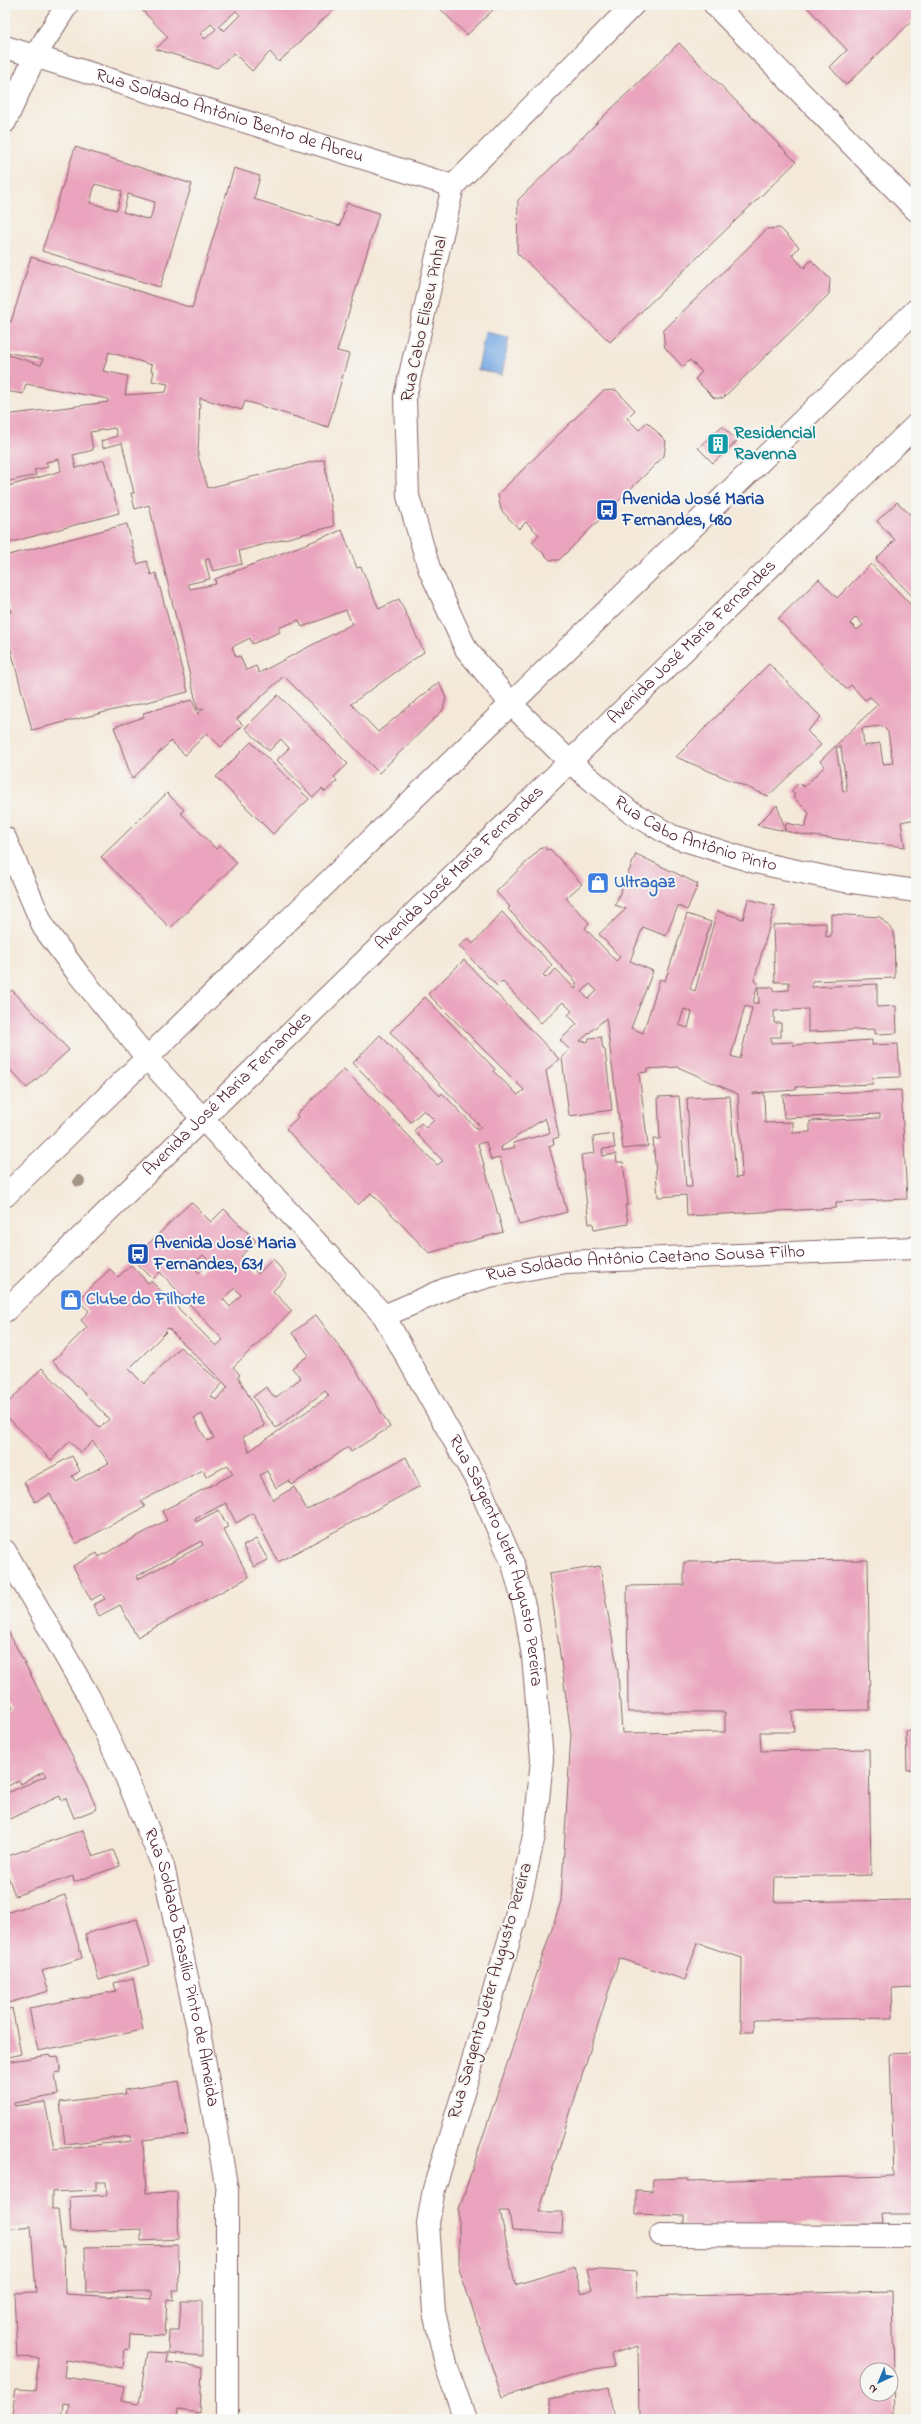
<svg xmlns="http://www.w3.org/2000/svg" width="921" height="2424" font-family="'Indie Flower',sans-serif">
  <style>
    .water { fill: #78aae4; stroke: #616488 }
    .building { fill: #eaa4be; fill-rule: evenodd }
    .lines { fill: none; stroke-linecap: round; stroke-linejoin: round }
    .lane-casing { stroke: #866668; stroke-width: 24 }
    .street-casing { stroke: #866668; stroke-width: 24 }
    .secondary-casing { stroke: #866668; stroke-width: 24 }
    .lane { stroke: #fff; stroke-width: 22 }
    .street { stroke: #fff; stroke-width: 22 }
    .secondary { stroke: #fff; stroke-width: 22 }
    .tree { fill: #a49486 }
    .labels { text-anchor: middle; dominant-baseline: central; stroke-width: 4; stroke-linejoin: round; paint-order: stroke }
    .street-label { font-size: 18px; fill: #4a1f2b; stroke: #f6f6f2 }
    .culture-label { font-size: 18px; font-weight: bold; fill: #0d838f; stroke: #f6f6f2; text-anchor: start }
    .transit-label { font-size: 18px; font-weight: bold; fill: #164399; stroke: #f6f6f2; text-anchor: start }
    .shop-label { font-size: 18px; font-weight: bold; fill: #366cbe; stroke: #f6f6f2; text-anchor: start }
  </style>
  <rect width="100%" height="100%" fill="#f6f6f2"/>
  <filter id="ink" filterUnits="userSpaceOnUse"><feTurbulence type="fractalNoise" baseFrequency=".025" numOctaves="2"/><feDisplacementMap in="SourceGraphic" scale="8" xChannelSelector="R" yChannelSelector="G"/><feConvolveMatrix kernelMatrix="1 2 1 2 8 2 1 2 1" color-interpolation-filters="sRGB"/></filter>
  <filter id="wash" filterUnits="userSpaceOnUse"><feTurbulence type="fractalNoise" baseFrequency=".012" numOctaves="4" result="noise"/><feDisplacementMap in="SourceGraphic" scale="16" xChannelSelector="R" yChannelSelector="G"/><feGaussianBlur stdDeviation="0.9" result="paint"/><feColorMatrix in="noise" values="0 0 0 0 0 0 0 0 0 0 0 0 0 0 0 0 0 1.4 0 .05"/><feComposite in="paint" operator="in"/></filter>
  <g filter="url(#wash)">
    <rect width="100%" height="100%" fill="#f4e9d9"/>
    <!-- water -->
    <path class="water" d="M 485,332 L 509,337 L 502,375 L 478,370 Z"/>
    <g id="blocks">
      <!-- building -->
      <path class="building" d="M 131,5 L 338,5 L 279,62 L 270,52 L 252,71 L 234,53 L 217,68 L 156,49 L 168,37 L 139,7 L 136,10 ZM 236,11 L 240,15 L 224,31 L 219,26 ZM 211,24 L 216,29 L 205,39 L 200,34 Z
        M 436,5 L 498,5 L 467,35 Z
        M 805,5 L 916,5 L 916,17 L 846,85 L 830,67 L 847,50 Z
        M 679,43 L 796,162 L 610,342 L 517,253 L 518,200 Z
        M 75,147 L 192,184 L 160,287 L 42,251 ZM 95,184 L 122,191 L 117,210 L 90,203 ZM 128,194 L 155,202 L 150,220 L 123,212 Z
        M 234,168 L 260,176 L 254,199 L 340,226 L 347,203 L 379,213 L 337,351 L 349,354 L 328,427 L 245,401 L 242,410 L 200,398 L 198,456 L 208,488 L 324,459 L 334,526 L 239,551 L 242,564 L 213,571 L 209,559 L 205,560 L 210,579 L 188,584 L 190,589 L 216,584 L 215,579 L 342,530 L 357,568 L 361,567 L 379,609 L 399,599 L 424,652 L 351,704 L 378,732 L 439,682 L 446,698 L 443,710 L 379,773 L 284,676 L 237,719 L 243,725 L 221,747 L 207,733 L 185,755 L 171,741 L 132,779 L 114,727 L 144,717 L 143,713 L 192,700 L 198,714 L 204,708 L 198,710 L 149,505 L 135,509 L 131,493 L 134,493 L 122,443 L 103,448 L 101,441 L 117,436 L 115,428 L 90,432 L 93,450 L 73,455 L 76,468 L 104,460 L 119,513 L 5,544 L 5,487 L 61,471 L 59,459 L 46,462 L 48,467 L 34,470 L 36,475 L 5,482 L 5,415 L 108,402 L 108,399 L 26,384 L 23,394 L 6,391 L 9,379 L 5,378 L 5,354 L 41,365 L 43,359 L 5,352 L 5,320 L 11,322 L 31,257 L 192,308 ZM 109,352 L 152,365 L 151,371 L 154,371 L 152,381 L 168,384 L 166,392 L 125,395 L 128,376 L 103,371 ZM 346,610 L 352,624 L 259,673 L 256,666 L 246,670 L 240,656 L 236,657 L 232,647 L 250,638 L 252,644 L 280,632 L 278,628 L 299,620 L 302,627 Z
        M 780,228 L 799,247 L 792,255 L 804,268 L 811,260 L 830,279 L 829,294 L 723,398 L 714,398 L 695,379 L 702,372 L 690,360 L 683,367 L 665,348 L 663,331 L 767,229 Z
        M 616,390 L 635,410 L 627,418 L 639,430 L 647,422 L 666,441 L 664,456 L 559,560 L 550,560 L 532,542 L 539,535 L 526,522 L 519,529 L 501,510 L 498,494 L 603,391 Z
        M 722,426 L 737,441 L 713,463 L 698,448 Z
        M 897,502 L 916,520 L 916,600 L 876,559 L 895,540 L 877,521 Z
        M 127,524 L 137,564 L 147,561 L 151,575 L 156,573 L 188,692 L 32,730 L 5,627 L 5,613 L 11,612 L 5,591 L 5,556 Z
        M 871,564 L 916,610 L 916,736 L 911,736 L 916,773 L 916,819 L 901,822 L 905,847 L 804,835 L 757,825 L 777,805 L 785,830 L 786,823 L 805,827 L 809,813 L 793,797 L 795,795 L 791,791 L 799,783 L 804,787 L 825,766 L 820,761 L 878,704 L 870,697 L 865,700 L 851,685 L 846,689 L 778,619 L 819,579 L 837,598 ZM 856,617 L 863,625 L 857,630 L 850,623 ZM 882,726 L 888,732 L 893,763 L 883,764 L 880,743 L 864,746 L 862,728 ZM 836,747 L 841,747 L 847,791 L 843,791 Z
        M 769,664 L 821,717 L 807,731 L 821,745 L 768,796 L 676,757 Z
        M 278,695 L 348,764 L 334,777 L 337,781 L 325,792 L 322,789 L 313,797 L 277,760 L 289,748 L 281,739 L 269,751 L 245,728 Z
        M 251,742 L 309,799 L 273,834 L 216,777 Z
        M 167,793 L 184,810 L 181,813 L 216,849 L 220,845 L 237,863 L 170,928 L 101,857 Z
        M 543,846 L 547,850 L 550,849 L 582,884 L 566,898 L 589,923 L 585,928 L 616,961 L 620,957 L 599,934 L 626,909 L 615,905 L 636,854 L 698,884 L 687,910 L 678,906 L 666,936 L 643,927 L 630,961 L 653,971 L 631,1028 L 643,1033 L 660,979 L 665,981 L 687,914 L 711,922 L 690,989 L 695,991 L 717,911 L 743,919 L 748,899 L 775,906 L 754,981 L 758,983 L 753,1003 L 759,1003 L 758,987 L 773,987 L 774,991 L 789,990 L 789,982 L 775,982 L 773,925 L 826,923 L 826,937 L 831,936 L 831,914 L 880,917 L 894,932 L 895,978 L 812,981 L 812,987 L 877,984 L 877,1007 L 896,1006 L 897,1033 L 875,1034 L 875,1029 L 808,1032 L 808,1009 L 774,1011 L 774,1023 L 781,1023 L 781,1037 L 771,1037 L 771,1043 L 794,1042 L 793,1045 L 872,1040 L 872,1045 L 898,1044 L 900,1077 L 872,1078 L 873,1084 L 796,1087 L 796,1090 L 753,1093 L 753,1095 L 764,1092 L 765,1123 L 793,1122 L 793,1133 L 810,1132 L 810,1121 L 880,1118 L 880,1114 L 784,1118 L 783,1095 L 901,1090 L 907,1199 L 836,1202 L 836,1208 L 687,1216 L 686,1195 L 658,1197 L 653,1139 L 660,1139 L 658,1097 L 679,1096 L 686,1187 L 692,1187 L 687,1098 L 730,1096 L 736,1178 L 742,1177 L 738,1094 L 678,1067 L 647,1069 L 647,1072 L 639,1073 L 648,1146 L 623,1149 L 606,1018 L 580,1041 L 588,1042 L 589,1038 L 601,1037 L 603,1049 L 605,1050 L 612,1110 L 569,1116 L 562,1057 L 570,1050 L 560,1040 L 577,1024 L 568,1015 L 572,1011 L 563,1002 L 541,1023 L 502,981 L 497,986 L 459,946 L 468,938 L 473,944 L 502,912 L 552,965 L 543,975 L 546,978 L 556,969 L 575,989 L 577,987 L 575,984 L 577,983 L 508,909 L 510,907 L 496,892 ZM 590,984 L 597,991 L 588,999 L 582,992 ZM 745,1006 L 752,1008 L 740,1059 L 731,1056 ZM 684,1009 L 692,1012 L 688,1028 L 679,1025 Z
        M 464,960 L 559,1059 L 546,1071 L 559,1137 L 553,1139 L 554,1144 L 549,1146 L 567,1212 L 519,1225 L 500,1158 L 491,1160 L 486,1142 L 478,1144 L 503,1232 L 429,1253 L 371,1193 L 358,1205 L 286,1129 L 298,1117 L 296,1115 L 344,1069 L 437,1165 L 443,1161 L 414,1131 L 421,1123 L 426,1128 L 434,1120 L 424,1110 L 411,1122 L 353,1063 L 380,1035 L 440,1096 L 442,1093 L 478,1130 L 481,1127 L 390,1032 L 425,997 L 495,1069 L 493,1071 L 518,1095 L 524,1090 L 428,994 ZM 545,1118 L 550,1133 L 513,1143 L 515,1147 L 502,1151 L 501,1147 Z
        M 12,990 L 69,1050 L 27,1088 L 5,1064 L 5,996 Z
        M 613,1134 L 615,1148 L 602,1149 L 603,1156 L 616,1154 L 617,1162 L 623,1162 L 628,1205 L 625,1205 L 628,1224 L 594,1230 L 593,1223 L 589,1224 L 581,1155 L 595,1153 L 593,1137 Z
        M 191,1202 L 211,1222 L 224,1209 L 256,1241 L 241,1256 L 258,1274 L 273,1259 L 287,1276 L 273,1291 L 292,1311 L 233,1367 L 240,1375 L 238,1376 L 265,1426 L 243,1437 L 249,1449 L 248,1452 L 329,1396 L 325,1391 L 276,1428 L 253,1397 L 266,1387 L 275,1398 L 301,1378 L 292,1368 L 309,1355 L 292,1333 L 316,1315 L 355,1368 L 390,1427 L 351,1452 L 348,1447 L 292,1485 L 289,1480 L 276,1488 L 267,1471 L 260,1475 L 273,1500 L 294,1487 L 307,1510 L 406,1457 L 420,1486 L 278,1562 L 253,1513 L 236,1523 L 226,1503 L 195,1519 L 196,1522 L 219,1510 L 228,1527 L 223,1529 L 249,1577 L 137,1637 L 120,1605 L 99,1616 L 93,1605 L 105,1599 L 102,1594 L 91,1600 L 73,1566 L 97,1553 L 99,1557 L 167,1520 L 162,1511 L 233,1474 L 228,1465 L 206,1477 L 203,1470 L 141,1501 L 145,1507 L 76,1544 L 50,1494 L 35,1502 L 24,1482 L 72,1456 L 80,1471 L 72,1476 L 75,1481 L 109,1463 L 93,1441 L 81,1453 L 70,1441 L 51,1460 L 5,1415 L 5,1406 L 42,1368 L 100,1428 L 109,1419 L 53,1361 L 87,1327 L 81,1320 L 89,1311 L 78,1300 L 110,1269 L 118,1277 L 131,1265 L 148,1283 L 151,1281 L 216,1346 L 223,1340 L 160,1272 L 153,1279 L 133,1259 ZM 203,1255 L 210,1262 L 199,1273 L 192,1265 ZM 235,1288 L 241,1295 L 230,1307 L 223,1299 ZM 168,1328 L 228,1387 L 216,1400 L 211,1396 L 222,1384 L 180,1347 L 144,1384 L 129,1369 L 166,1332 L 165,1331 ZM 202,1414 L 214,1438 L 207,1441 L 194,1418 ZM 201,1541 L 203,1545 L 138,1579 L 137,1576 Z
        M 256,1539 L 268,1560 L 254,1567 L 243,1546 Z
        M 868,1560 L 870,1710 L 792,1711 L 794,1732 L 760,1732 L 761,1751 L 869,1749 L 871,1875 L 775,1877 L 774,1902 L 916,1900 L 916,1987 L 892,1988 L 893,2018 L 754,2020 L 754,2032 L 741,2032 L 742,1958 L 697,1943 L 685,1980 L 619,1958 L 539,2212 L 563,2212 L 562,2234 L 512,2231 L 509,2211 L 500,2211 L 515,2285 L 574,2267 L 582,2294 L 592,2289 L 587,2269 L 636,2272 L 637,2297 L 892,2291 L 895,2419 L 639,2419 L 638,2346 L 611,2354 L 614,2366 L 594,2369 L 502,2397 L 459,2268 L 459,2209 L 561,1901 L 571,1734 L 549,1574 L 600,1566 L 618,1673 L 622,1733 L 725,1732 L 725,1712 L 628,1712 L 627,1586 L 684,1585 L 684,1562 ZM 867,2370 L 891,2370 L 891,2394 L 867,2394 Z
        M 5,1625 L 76,1763 L 97,1809 L 74,1818 L 66,1798 L 61,1800 L 60,1796 L 5,1821 L 5,1794 L 46,1776 L 43,1772 L 21,1784 L 19,1780 L 5,1788 L 5,1712 L 13,1708 L 9,1702 L 5,1705 Z
        M 906,1731 L 916,1731 L 916,1769 L 907,1770 Z
        M 83,1830 L 93,1857 L 113,1850 L 120,1866 L 74,1882 L 73,1876 L 15,1896 L 5,1867 L 5,1857 Z
        M 65,1895 L 82,1958 L 42,1971 L 49,1991 L 5,2004 L 5,1913 Z
        M 137,1919 L 150,1965 L 99,1980 L 85,1934 Z
        M 133,1978 L 143,2030 L 38,2051 L 29,2008 L 116,1991 L 114,1983 Z
        M 12,2008 L 21,2054 L 5,2058 L 5,2010 Z
        M 916,2053 L 916,2214 L 883,2214 L 884,2224 L 684,2226 L 684,2216 L 636,2214 L 636,2190 L 652,2191 L 653,2179 L 687,2178 L 687,2181 L 894,2176 L 890,2054 Z
        M 50,2055 L 51,2057 L 58,2056 L 61,2072 L 55,2073 L 58,2095 L 14,2103 L 15,2106 L 45,2102 L 54,2149 L 132,2141 L 131,2136 L 65,2144 L 60,2102 L 125,2094 L 124,2090 L 179,2081 L 188,2135 L 143,2140 L 146,2193 L 177,2192 L 179,2239 L 141,2241 L 141,2229 L 71,2232 L 69,2197 L 107,2195 L 106,2182 L 96,2182 L 96,2190 L 52,2192 L 52,2209 L 58,2209 L 62,2247 L 64,2247 L 65,2294 L 152,2299 L 152,2291 L 86,2292 L 85,2247 L 178,2245 L 179,2291 L 173,2291 L 174,2300 L 167,2299 L 165,2336 L 130,2334 L 129,2350 L 125,2349 L 123,2368 L 66,2360 L 64,2377 L 124,2386 L 121,2401 L 139,2404 L 147,2352 L 167,2353 L 166,2362 L 202,2367 L 200,2413 L 178,2410 L 177,2419 L 79,2419 L 67,2416 L 69,2404 L 63,2403 L 61,2419 L 11,2419 L 16,2389 L 35,2390 L 39,2358 L 17,2357 L 14,2293 L 36,2292 L 31,2226 L 5,2229 L 5,2062 Z
        M 181,2301 L 202,2301 L 202,2356 L 168,2353 L 169,2330 L 179,2330 Z
        M 609,2387 L 615,2419 L 553,2419 L 549,2399 Z"/>
    </g>
  </g>
  <g filter="url(#ink)">
    <use href="#blocks" fill-opacity="0" stroke="#866668" stroke-width="1"/>
    <g class="lines">
      <!-- lane casing -->
      <g class="lane-casing">
        <path id="lane" d="M 661,2235 L 916,2236"/>
      </g>
      <!-- street casing -->
      <g class="street-casing">
        <g id="street">
          <path id="s1" d="M 633,5 L 453,186 L 405,397 L 408,496 L 429,568 L 466,649 L 490,678 L 511,704 L 570,762 L 629,811 L 672,836 L 755,862 L 839,880 L 916,891"/>
          <path d="M 715,5 L 916,210"/>
          <path id="s2" d="M 5,47 L 453,186"/>
          <path d="M 5,122 L 35,56 L 67,5"/>
          <path d="M 5,838 L 44,928 L 79,975 L 147,1058"/>
          <path id="s3" d="M 384,1316 L 446,1289 L 490,1276 L 566,1262 L 916,1248"/>
          <path id="s4" d="M 5,1551 L 89,1697 L 124,1772 L 163,1866 L 202,2047 L 227,2190 L 227,2419"/>
        </g>
      </g>
      <!-- secondary casing -->
      <g class="secondary-casing">
        <g id="secondary">
          <path id="s5" d="M 147,1058 L 384,1316 L 477,1481 L 513,1564 L 526,1613 L 533,1657 L 542,1759 L 535,1831 L 515,1921 L 434,2189 L 428,2223 L 434,2312 L 447,2368 L 465,2419"/>
          <path d="M 5,1196 L 916,310"/>
          <path id="s6" d="M 5,1311 L 916,425"/>
        </g>
      </g>
      <!-- lane -->
      <use href="#lane" class="lane"/>
      <!-- street -->
      <use href="#street" class="street"/>
      <!-- secondary -->
      <use href="#secondary" class="secondary"/>
    </g>
    <!-- trees -->
    <circle class="tree" cx="79" cy="1181" r="6"/>
  </g>
  <!-- icons -->
  <defs>
    <g id="building-square" transform="scale(1.15)"><rect x="-9" y="-9" width="18" height="18" rx="4" fill="#0f9aa8" stroke="#f6f6f2"/><path d="M-4-6H4V6H1V3H-1V6H-4ZM-2.5-4.3h1.7v1.8h-1.7ZM.8-4.3h1.7v1.8H.8ZM-2.5-1h1.7V.8h-1.7ZM.8-1h1.7V.8H.8Z" fill="#fff"/></g>
    <g id="bus-square" transform="scale(1.15)"><rect x="-9" y="-9" width="18" height="18" rx="4" fill="#1a4fb4" stroke="#f6f6f2"/><path d="M-5-6H5V4H4V6H2V4H-2V6H-4V4H-5ZM-3.5-4V0h7V-4ZM-3.5 1.2v1.5H-2V1.2ZM2 1.2v1.5H3.5V1.2Z" fill="#fff"/></g>
    <g id="shop-square" transform="scale(1.15)"><rect x="-9" y="-9" width="18" height="18" rx="4" fill="#3f7fe0" stroke="#f6f6f2"/><path d="M-5-2.5h2.3a2.7 3.5 0 0 1 5.4 0H5L5.5 6h-11ZM-1.5-2.5h3a1.5 2.3 0 0 0-3 0Z" fill="#fff"/></g>
  </defs>
  <g fill-rule="evenodd">
    <use href="#building-square" x="718" y="444"/>
    <use href="#bus-square" x="607" y="510"/>
    <use href="#shop-square" x="598" y="883"/>
    <use href="#bus-square" x="138" y="1254"/>
    <use href="#shop-square" x="71" y="1300"/>
  </g>
  <g class="labels">
    <!-- street labels -->
    <g class="street-label">
      <text stroke="none"><textPath href="#s2" startOffset="235">Rua Soldado Antônio Bento de Abreu</textPath></text>
      <text transform="translate(425 319) rotate(-78)">Rua Cabo Eliseu Pinhal</text>
      <text stroke="none"><textPath href="#s6" startOffset="959">Avenida José Maria Fernandes</textPath></text>
      <text stroke="none"><textPath href="#s1" startOffset="1036">Rua Cabo Antônio Pinto</textPath></text>
      <text stroke="none"><textPath href="#s6" startOffset="635">Avenida José Maria Fernandes</textPath></text>
      <text stroke="none"><textPath href="#s6" startOffset="311">Avenida José Maria Fernandes</textPath></text>
      <text stroke="none"><textPath href="#s3" startOffset="270">Rua Soldado Antônio Caetano Sousa Filho</textPath></text>
      <text stroke="none"><textPath href="#s5" startOffset="622">Rua Sargento Jeter Augusto Pereira</textPath></text>
      <text stroke="none"><textPath href="#s4" startOffset="456">Rua Soldado Brasílio Pinto de Almeida</textPath></text>
      <text transform="translate(491 1991) rotate(-74)">Rua Sargento Jeter Augusto Pereira</text>
    </g>
    <!-- culture labels -->
    <g class="culture-label">
      <text x="734" y="434">Residencial<tspan x="734" dy="21">Ravenna</tspan></text>
    </g>
    <!-- transit labels -->
    <g class="transit-label">
      <text x="622" y="500">Avenida José Maria<tspan x="622" dy="21">Fernandes, 480</tspan></text>
      <text x="154" y="1244">Avenida José Maria<tspan x="154" dy="21">Fernandes, 631</tspan></text>
    </g>
    <!-- shop labels -->
    <g class="shop-label">
      <text x="614" y="883">Ultragaz</text>
      <text x="86" y="1300">Clube do Filhote</text>
    </g>
  </g>
  <!-- margin -->
  <rect width="921" height="2424" fill="none" stroke="#f6f6f2" stroke-width="20"/>
  <!-- north arrow -->
  <g transform="translate(879 2382) rotate(224)"><circle r="19" fill="#f6f6f2" stroke="#b1a0a2"/>
  <path d="M0-3L7 15L0 10L-7 15Z" fill="#1f6fb2"/>
  <text y="-6" font-size="11" font-weight="bold" text-anchor="middle" fill="#4a1f2b">N</text>
  </g>
</svg>
